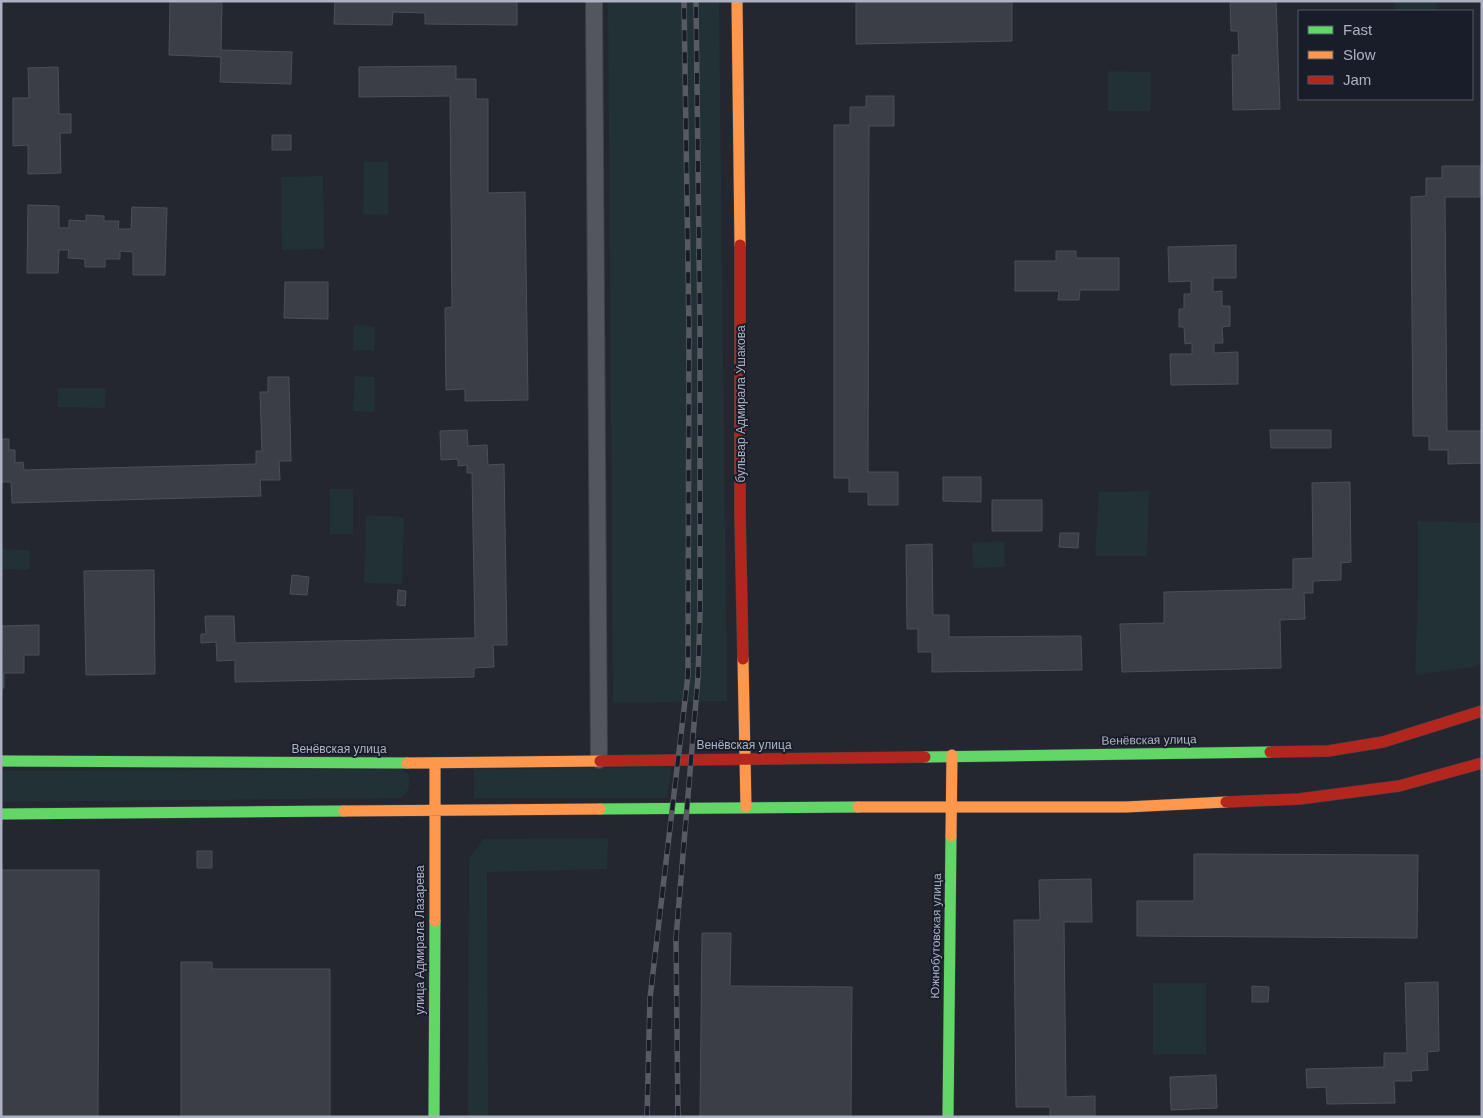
<svg xmlns="http://www.w3.org/2000/svg" width="1483" height="1118" font-family="Arial,sans-serif">
  <style>
    .green { fill: #223135 }
    .building { fill: #3b3e46; stroke: #4b4f58 }
    .lines { fill: none; stroke-linecap: round; stroke-linejoin: round }
    .street-casing { stroke: #404249; stroke-width: 18 }
    .fast-casing { stroke: #404249; stroke-width: 12 }
    .slow-casing { stroke: #404249; stroke-width: 12 }
    .jam-casing { stroke: #404249; stroke-width: 12 }
    .street { stroke: #53565e; stroke-width: 16 }
    .fast { stroke: #63d668; stroke-width: 11 }
    .slow { stroke: #ff974d; stroke-width: 11 }
    .jam { stroke: #b3261e; stroke-width: 11 }
    .rail-casing { stroke: #575a61; stroke-width: 5.5 }
    .rail { stroke: #181d29; stroke-width: 4; stroke-dasharray: 11; stroke-linecap: butt }
    .labels { text-anchor: middle; dominant-baseline: central; stroke-width: 4; stroke-linejoin: round; paint-order: stroke }
    .street-label { font-size: 12px; fill: #acb2c2; stroke: #181d29 }
  </style>
  <rect width="100%" height="100%" fill="#24272f"/>
  <!-- green -->
  <path class="green" d="M 608,1 L 719,1 L 727,701 L 613,703 Z
    M 1395,1 L 1437,1 L 1436,11 L 1395,11 Z
    M 1108,71 L 1151,72 L 1150,111 L 1108,111 Z
    M 364,162 L 388,162 L 388,215 L 363,214 Z
    M 323,176 L 324,249 L 282,250 L 281,177 Z
    M 354,325 L 375,326 L 374,350 L 353,350 Z
    M 355,376 L 375,377 L 374,412 L 353,411 Z
    M 58,388 L 106,388 L 105,408 L 58,407 Z
    M 330,489 L 353,489 L 353,534 L 330,534 Z
    M 1149,491 L 1147,556 L 1095,556 L 1099,492 Z
    M 366,515 L 404,517 L 402,584 L 364,583 Z
    M 1418,521 L 1482,523 L 1482,663 L 1473,667 L 1415,675 L 1418,594 Z
    M 1004,541 L 1005,567 L 973,568 L 972,543 Z
    M 1,549 L 30,550 L 29,570 L 1,569 Z
    M 671,767 L 667,798 L 474,798 L 474,769 Z
    M 402,769 L 409,776 C 410,785 409,792 401,798 L 1,802 L 1,771 Z
    M 608,838 L 607,869 L 487,872 L 488,1117 L 468,1117 L 469,858 L 484,839 Z
    M 1153,983 L 1206,983 L 1206,1054 L 1153,1054 Z"/>
  <!-- building -->
  <path class="building" d="M 170,1 L 222,1 L 221,50 L 292,52 L 291,84 L 220,82 L 221,57 L 169,55 Z
    M 335,1 L 517,1 L 517,25 L 425,24 L 425,13 L 393,12 L 392,25 L 334,24 Z
    M 856,1 L 1012,1 L 1012,41 L 856,44 Z
    M 1230,1 L 1276,1 L 1280,109 L 1233,110 L 1232,55 L 1239,55 L 1238,31 L 1231,31 Z
    M 456,66 L 456,79 L 476,79 L 476,99 L 488,99 L 488,193 L 525,192 L 528,400 L 465,401 L 465,389 L 446,390 L 445,308 L 452,307 L 450,96 L 359,97 L 359,67 Z
    M 58,67 L 59,114 L 71,114 L 71,133 L 60,133 L 61,173 L 28,174 L 28,145 L 13,146 L 13,98 L 29,98 L 28,68 Z
    M 866,96 L 894,96 L 894,126 L 869,126 L 868,472 L 898,472 L 898,505 L 868,505 L 868,492 L 849,492 L 849,478 L 834,478 L 834,125 L 850,125 L 850,107 L 866,107 Z
    M 272,135 L 291,135 L 291,150 L 272,150 Z
    M 1442,166 L 1480,166 L 1480,197 L 1445,197 L 1447,431 L 1482,431 L 1482,463 L 1448,464 L 1448,450 L 1429,450 L 1429,436 L 1413,436 L 1411,197 L 1426,196 L 1426,178 L 1442,178 Z
    M 28,205 L 59,206 L 59,228 L 69,228 L 69,220 L 86,221 L 86,215 L 104,216 L 104,221 L 119,221 L 118,229 L 131,229 L 132,207 L 167,208 L 165,275 L 133,275 L 133,252 L 120,251 L 120,259 L 105,259 L 105,267 L 85,267 L 85,259 L 68,258 L 69,250 L 59,250 L 58,273 L 27,273 Z
    M 1236,245 L 1236,278 L 1213,278 L 1213,292 L 1222,291 L 1222,306 L 1230,306 L 1230,326 L 1222,327 L 1223,343 L 1214,343 L 1214,353 L 1238,352 L 1238,384 L 1171,385 L 1170,354 L 1192,354 L 1192,343 L 1185,344 L 1184,327 L 1179,327 L 1179,309 L 1184,309 L 1184,294 L 1191,294 L 1191,281 L 1169,282 L 1168,247 Z
    M 1056,251 L 1076,251 L 1076,258 L 1119,258 L 1119,290 L 1080,290 L 1079,300 L 1058,300 L 1059,291 L 1015,291 L 1015,261 L 1056,261 Z
    M 285,282 L 328,282 L 328,319 L 284,318 Z
    M 268,377 L 289,377 L 291,461 L 279,461 L 280,480 L 260,480 L 261,496 L 12,503 L 11,482 L 1,482 L 1,439 L 9,439 L 9,450 L 15,450 L 15,463 L 23,462 L 24,470 L 256,464 L 256,451 L 262,451 L 260,392 L 268,392 Z
    M 467,430 L 468,446 L 487,445 L 488,465 L 504,464 L 507,645 L 493,645 L 494,667 L 474,668 L 474,677 L 235,682 L 235,660 L 217,661 L 216,642 L 201,643 L 201,634 L 206,634 L 205,616 L 234,616 L 235,643 L 475,638 L 472,473 L 467,473 L 467,465 L 458,466 L 458,459 L 441,460 L 440,431 Z
    M 1270,430 L 1331,430 L 1331,448 L 1271,448 Z
    M 943,477 L 981,477 L 981,502 L 943,501 Z
    M 1350,482 L 1351,562 L 1341,563 L 1341,580 L 1313,581 L 1313,593 L 1304,593 L 1305,619 L 1280,620 L 1281,668 L 1122,672 L 1120,624 L 1164,623 L 1164,592 L 1293,589 L 1293,559 L 1313,558 L 1312,483 Z
    M 992,500 L 1042,500 L 1042,531 L 992,531 Z
    M 1060,533 L 1079,533 L 1078,548 L 1059,547 Z
    M 932,544 L 933,615 L 949,615 L 949,637 L 1081,636 L 1082,670 L 932,672 L 932,652 L 918,652 L 918,629 L 907,629 L 906,545 Z
    M 154,570 L 155,674 L 86,675 L 84,571 Z
    M 292,575 L 309,577 L 307,595 L 290,594 Z
    M 398,590 L 406,591 L 405,606 L 397,605 Z
    M 39,625 L 39,655 L 24,655 L 24,673 L 4,673 L 4,688 L 1,688 L 2,626 Z
    M 197,851 L 212,851 L 212,868 L 197,868 Z
    M 1194,854 L 1418,855 L 1417,938 L 1137,936 L 1137,901 L 1194,901 Z
    M 1,870 L 99,870 L 98,1117 L 1,1117 Z
    M 1091,879 L 1092,922 L 1064,922 L 1066,1097 L 1095,1096 L 1095,1117 L 1050,1117 L 1050,1107 L 1016,1107 L 1014,920 L 1040,920 L 1039,880 Z
    M 702,933 L 731,933 L 730,986 L 852,987 L 851,1117 L 700,1117 Z
    M 181,962 L 212,962 L 212,969 L 330,969 L 330,1117 L 181,1117 Z
    M 1438,982 L 1439,1051 L 1427,1052 L 1428,1070 L 1411,1071 L 1412,1081 L 1394,1081 L 1395,1103 L 1327,1104 L 1326,1087 L 1307,1088 L 1306,1069 L 1384,1067 L 1384,1053 L 1407,1053 L 1405,983 Z
    M 1252,986 L 1269,987 L 1268,1002 L 1252,1002 Z
    M 1216,1075 L 1217,1108 L 1171,1110 L 1170,1077 Z"/>
  <g class="lines">
    <!-- street casing -->
    <g class="street-casing">
      <path id="street" d="M 594,1 L 599,760"/>
    </g>
    <!-- fast casing -->
    <g class="fast-casing">
      <path id="fast" d="M 925,757 L 1270,752
        M 1,761 L 407,763
        M 600,809 L 858,807
        M 1,814 L 344,811
        M 434,1117 L 435,921
        M 948,1117 L 951,836"/>
    </g>
    <!-- slow casing -->
    <g class="slow-casing">
      <path id="slow" d="M 737,1 L 740,245
        M 743,659 L 746,807
        M 407,763 L 600,761
        M 858,807 L 1126,807 L 1226,802
        M 344,811 L 600,809
        M 951,836 L 952,755
        M 435,921 L 435,763"/>
    </g>
    <!-- jam casing -->
    <g class="jam-casing">
      <path id="jam" d="M 740,245 L 740,514 L 743,659
        M 1270,752 L 1328,751 L 1383,742 L 1482,711
        M 600,761 L 925,757
        M 1226,802 L 1299,799 L 1399,786 L 1482,763"/>
    </g>
    <!-- street -->
    <use href="#street" class="street"/>
    <!-- fast -->
    <use href="#fast" class="fast"/>
    <!-- slow -->
    <use href="#slow" class="slow"/>
    <!-- jam -->
    <use href="#jam" class="jam"/>
    <!-- rail casing -->
    <g class="rail-casing">
      <path id="rail" d="M 647,1117 L 650,998 L 688,675 L 689,331 L 684,1
        M 678,1117 L 676,938 L 698,677 L 700,614 L 700,332 L 696,1"/>
    </g>
    <!-- rail -->
    <use href="#rail" class="rail"/>
  </g>
  <g class="labels">
    <!-- street labels -->
    <g class="street-label">
      <text transform="translate(741 404) rotate(-90)">бульвар Адмирала Ушакова</text>
      <text transform="translate(1149 740) rotate(-1)">Венёвская улица</text>
      <text x="744" y="745">Венёвская улица</text>
      <text x="339" y="749">Венёвская улица</text>
      <text transform="translate(936 936) rotate(-89)">Южнобутовская улица</text>
      <text transform="translate(420 940) rotate(-90)">улица Адмирала Лазарева</text>
    </g>
  </g>
  <!-- border -->
  <rect width="1483" height="1118" fill="none" stroke="#acb2c2" stroke-width="5"/>
  <!-- legend -->
  <rect x="1298" y="10" width="175" height="90" fill="#181d29" stroke="#535966"/>
  <rect x="1308" y="26" width="25" height="8" fill="#63d668" stroke="#535966"/>
  <text x="1343" y="35" font-size="15" fill="#acb2c2">Fast</text>
  <rect x="1308" y="51" width="25" height="8" fill="#ff974d" stroke="#535966"/>
  <text x="1343" y="60" font-size="15" fill="#acb2c2">Slow</text>
  <rect x="1308" y="76" width="25" height="8" fill="#b3261e" stroke="#535966"/>
  <text x="1343" y="85" font-size="15" fill="#acb2c2">Jam</text>
</svg>
